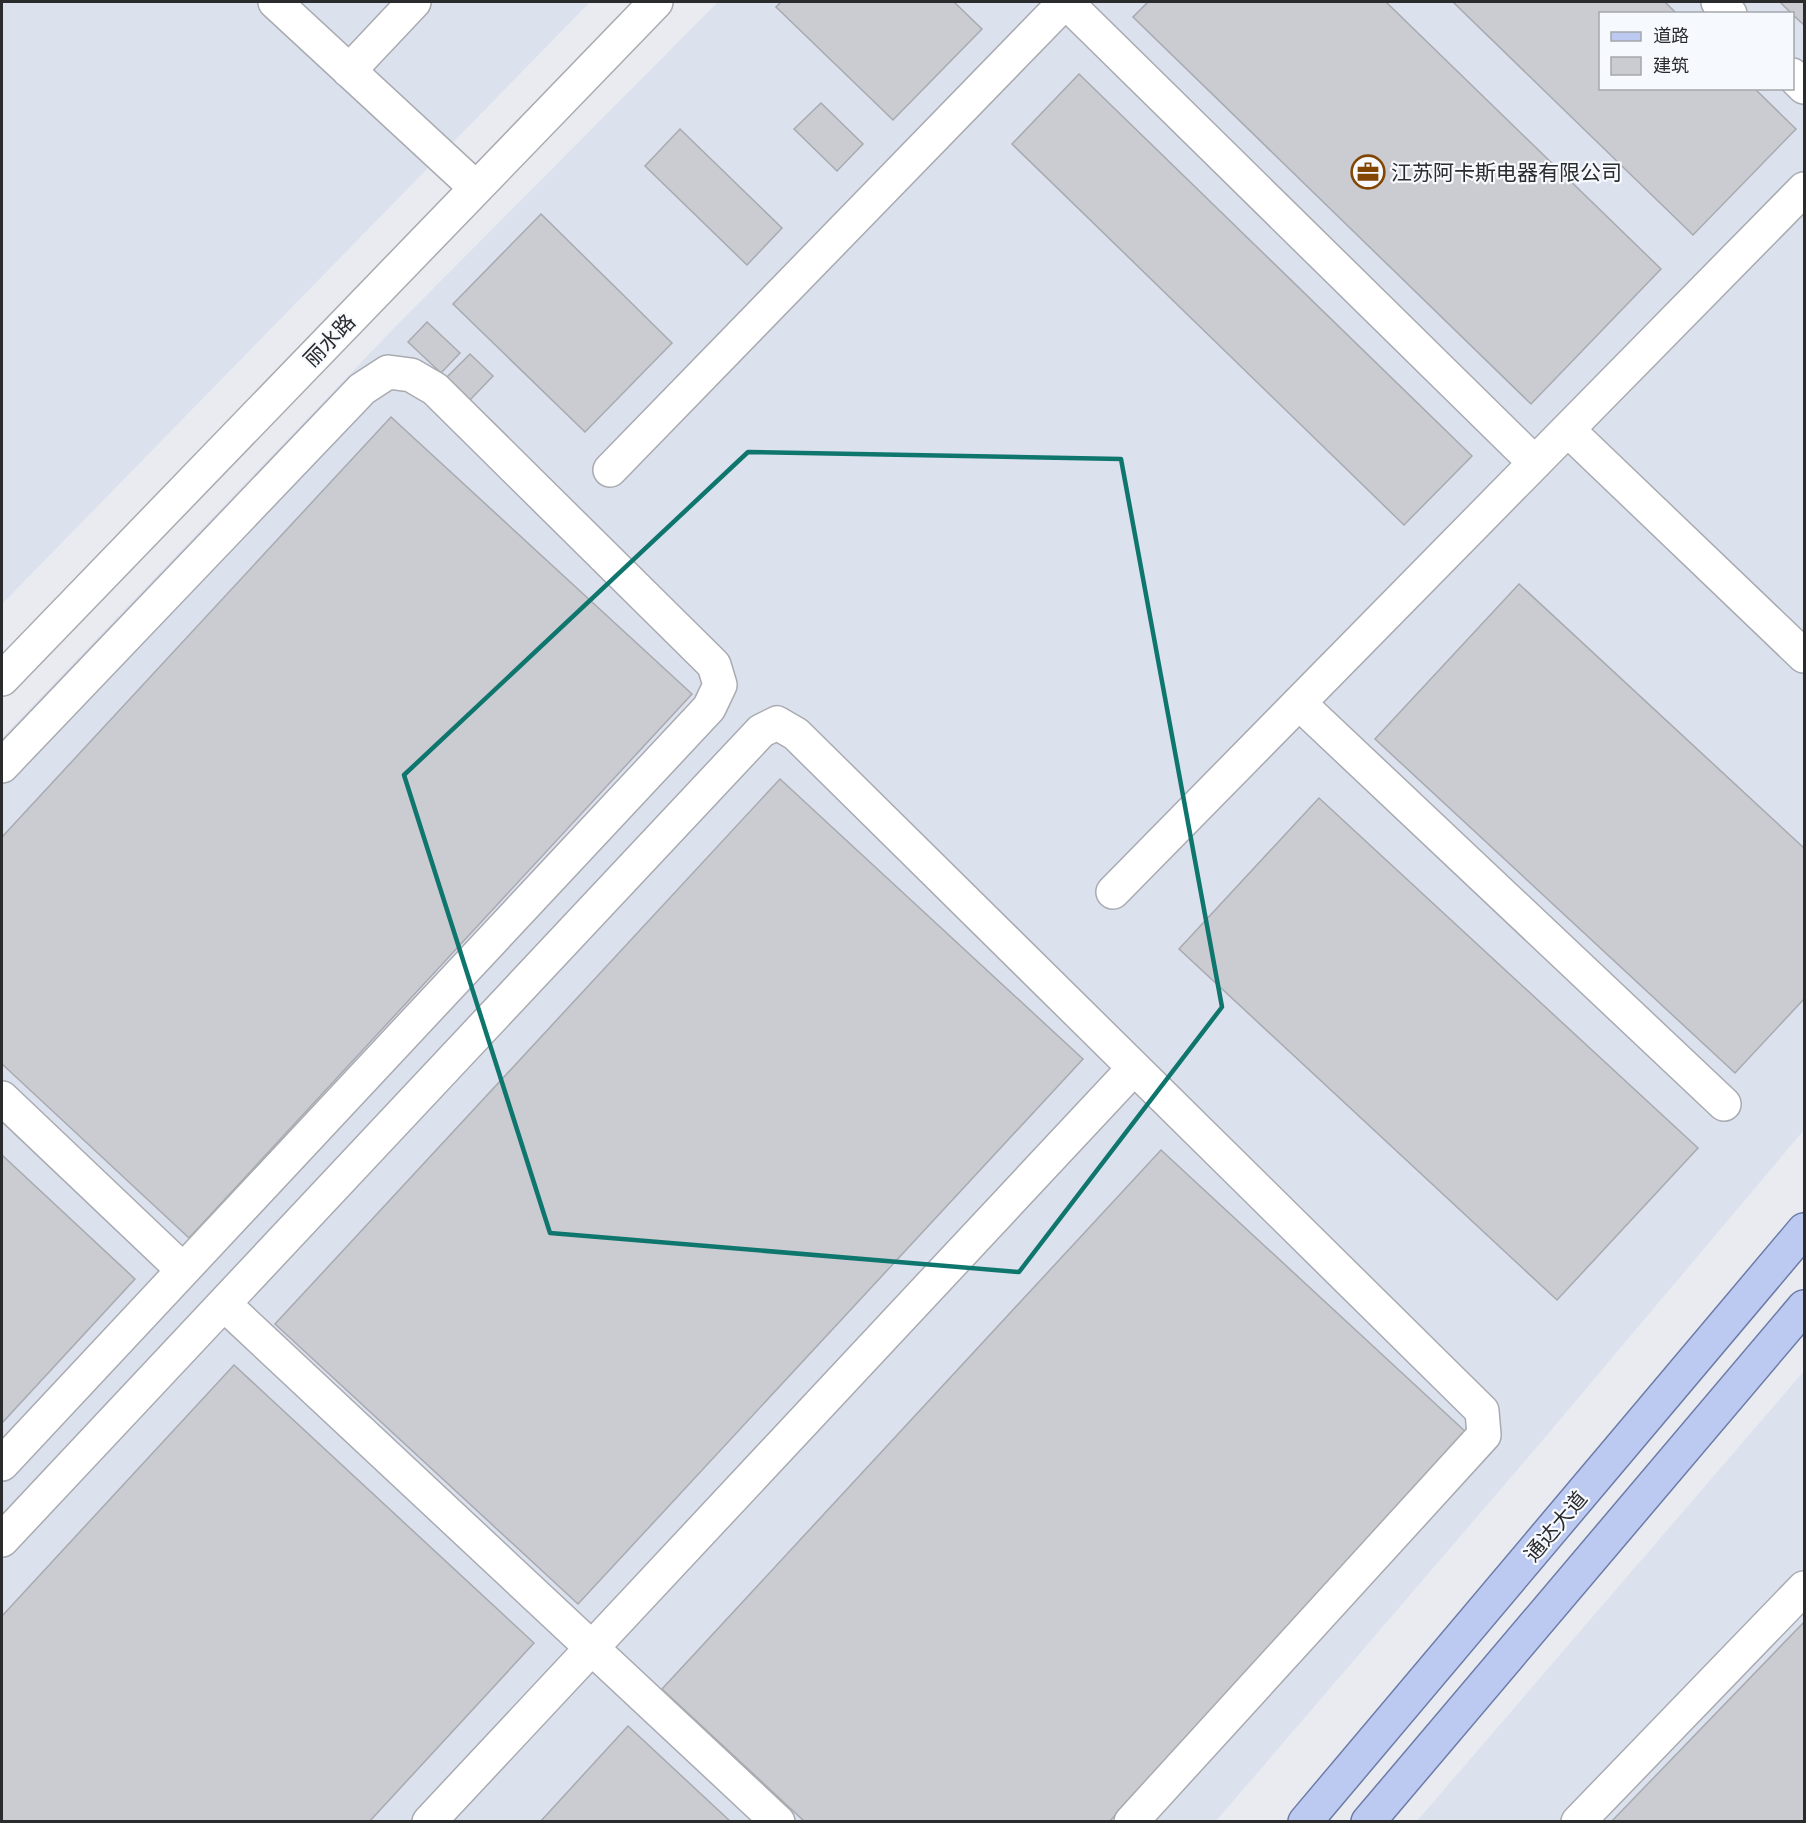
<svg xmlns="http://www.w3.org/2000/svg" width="1806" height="1823" font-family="'Asap Condensed','Noto Sans SC',sans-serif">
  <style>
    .built { fill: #dce1ee; fill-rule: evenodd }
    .building { fill: #caccd2; stroke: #a8aab0; stroke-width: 1.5 }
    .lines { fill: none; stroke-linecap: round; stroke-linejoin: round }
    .minor-casing { stroke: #a9abb1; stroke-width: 36 }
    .major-casing { stroke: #6c7ca7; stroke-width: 36 }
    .minor { stroke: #fff; stroke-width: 33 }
    .major { stroke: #bccaf1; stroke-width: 33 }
    .marked { fill: none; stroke: #0f766e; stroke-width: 4.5; stroke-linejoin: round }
    .labels { text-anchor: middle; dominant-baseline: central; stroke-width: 4.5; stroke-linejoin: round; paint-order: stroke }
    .poi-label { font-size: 21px; fill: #2a2b2d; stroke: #f6f9fe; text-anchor: start }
    .street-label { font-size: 21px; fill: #2a2b2d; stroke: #f6f9fe }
  </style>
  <rect width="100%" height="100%" fill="#e9ebf1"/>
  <!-- built -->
  <path class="built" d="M 2,2 L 590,2 L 2,604 Z
    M 718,2 L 1804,2 L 1804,1130 L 1536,1448 L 1216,1821 L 2,1821 L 2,738 L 394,328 ZM 1600,14 L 1792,14 L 1792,88 L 1600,88 Z
    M 1804,1371 L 1804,1821 L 1417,1821 Z"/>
  <!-- building -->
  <path class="building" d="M 781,2 L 954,2 L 982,29 L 893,120 L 776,7 Z
    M 1148,2 L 1386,2 L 1661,269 L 1531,404 L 1133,17 Z
    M 1453,2 L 1665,2 L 1677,14 L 1600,14 L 1600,88 L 1754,88 L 1796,129 L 1693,235 Z
    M 1780,2 L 1804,2 L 1804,25 L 1792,14 Z
    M 1079,74 L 1472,456 L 1404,525 L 1012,144 Z
    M 821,103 L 863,144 L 837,171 L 794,129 Z
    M 680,129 L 782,228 L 747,265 L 645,166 Z
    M 541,214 L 672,343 L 585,432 L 453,304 Z
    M 427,322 L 460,353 L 441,373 L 408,342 Z
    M 470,354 L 493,376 L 470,400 L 447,377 Z
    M 391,417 L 692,694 L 189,1238 L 2,1064 L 2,837 Z
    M 1519,584 L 1804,848 L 1804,999 L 1735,1073 L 1375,739 Z
    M 780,779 L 1083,1059 L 578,1604 L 275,1324 Z
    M 1319,798 L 1698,1148 L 1557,1300 L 1179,949 Z
    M 1161,1150 L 1468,1434 L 1109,1822 L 805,1822 L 662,1689 Z
    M 2,1155 L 135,1279 L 2,1423 Z
    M 234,1365 L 534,1643 L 369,1822 L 2,1822 L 2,1616 Z
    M 1804,1622 L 1804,1822 L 1611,1822 Z
    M 628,1726 L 731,1822 L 540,1822 Z"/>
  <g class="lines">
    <!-- minor casing -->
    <g class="minor-casing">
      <path id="minor" d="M 275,2 L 476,188
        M 1066,2 L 1535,463
        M 1718,2 L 1730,14
        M 349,71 L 414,2
        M 1792,75 L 1804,87
        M 1568,430 L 1804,656
        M 610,470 L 1065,2
        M 2,679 L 656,2
        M 1299,703 L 1724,1104
        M 2,766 L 362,389 L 388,372 L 411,375 L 435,389 L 714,665 L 720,685 L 709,708 L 2,1464
        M 1113,892 L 1804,189
        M 2,1098 L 183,1270
        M 224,1304 L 778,1822
        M 2,1540 L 761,731 L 777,723 L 796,734 L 1482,1411 L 1484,1435 L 1131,1822
        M 429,1822 L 1134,1068
        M 1578,1822 L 1804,1588"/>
    </g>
    <!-- major casing -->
    <g class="major-casing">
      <path id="major" d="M 1305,1822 L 1804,1230
        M 1368,1822 L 1804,1307"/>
    </g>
    <!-- minor -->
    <use href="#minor" class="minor"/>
    <!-- major -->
    <use href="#major" class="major"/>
  </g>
  <!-- marked area -->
  <path class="marked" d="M 748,452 L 1121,459 L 1222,1007 L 1019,1272 L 550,1233 L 404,775 Z"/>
  <!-- icons -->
  <defs>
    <g id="office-ring" transform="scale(1.725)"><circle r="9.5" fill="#f6f9fe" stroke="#834602" stroke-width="1.5"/><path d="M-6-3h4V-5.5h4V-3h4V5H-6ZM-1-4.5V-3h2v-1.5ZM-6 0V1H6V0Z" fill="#834602"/></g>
  </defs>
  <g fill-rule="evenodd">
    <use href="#office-ring" x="1368" y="172"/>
  </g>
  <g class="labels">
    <!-- poi labels -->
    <g class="poi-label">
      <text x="1391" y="172">江苏阿卡斯电器有限公司</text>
    </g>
    <!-- street labels -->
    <g class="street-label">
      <text transform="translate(329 340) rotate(-46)">丽水路</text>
      <text transform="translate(1555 1526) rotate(-50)">通达大道</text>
    </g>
  </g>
  <!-- border -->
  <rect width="1806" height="1823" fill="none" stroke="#2a2b2d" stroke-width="6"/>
  <!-- legend -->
  <rect x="1599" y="12" width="195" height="78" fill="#f6f9fe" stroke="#a4a7aa" stroke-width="1.5"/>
  <rect x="1611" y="32" width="30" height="9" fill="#bccaf1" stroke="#a4a7aa" stroke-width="1.5"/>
  <text x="1653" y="42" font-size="18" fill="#2a2b2d">道路</text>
  <rect x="1611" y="57" width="30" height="18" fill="#caccd2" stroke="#a4a7aa" stroke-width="1.5"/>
  <text x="1653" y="72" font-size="18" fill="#2a2b2d">建筑</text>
</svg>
